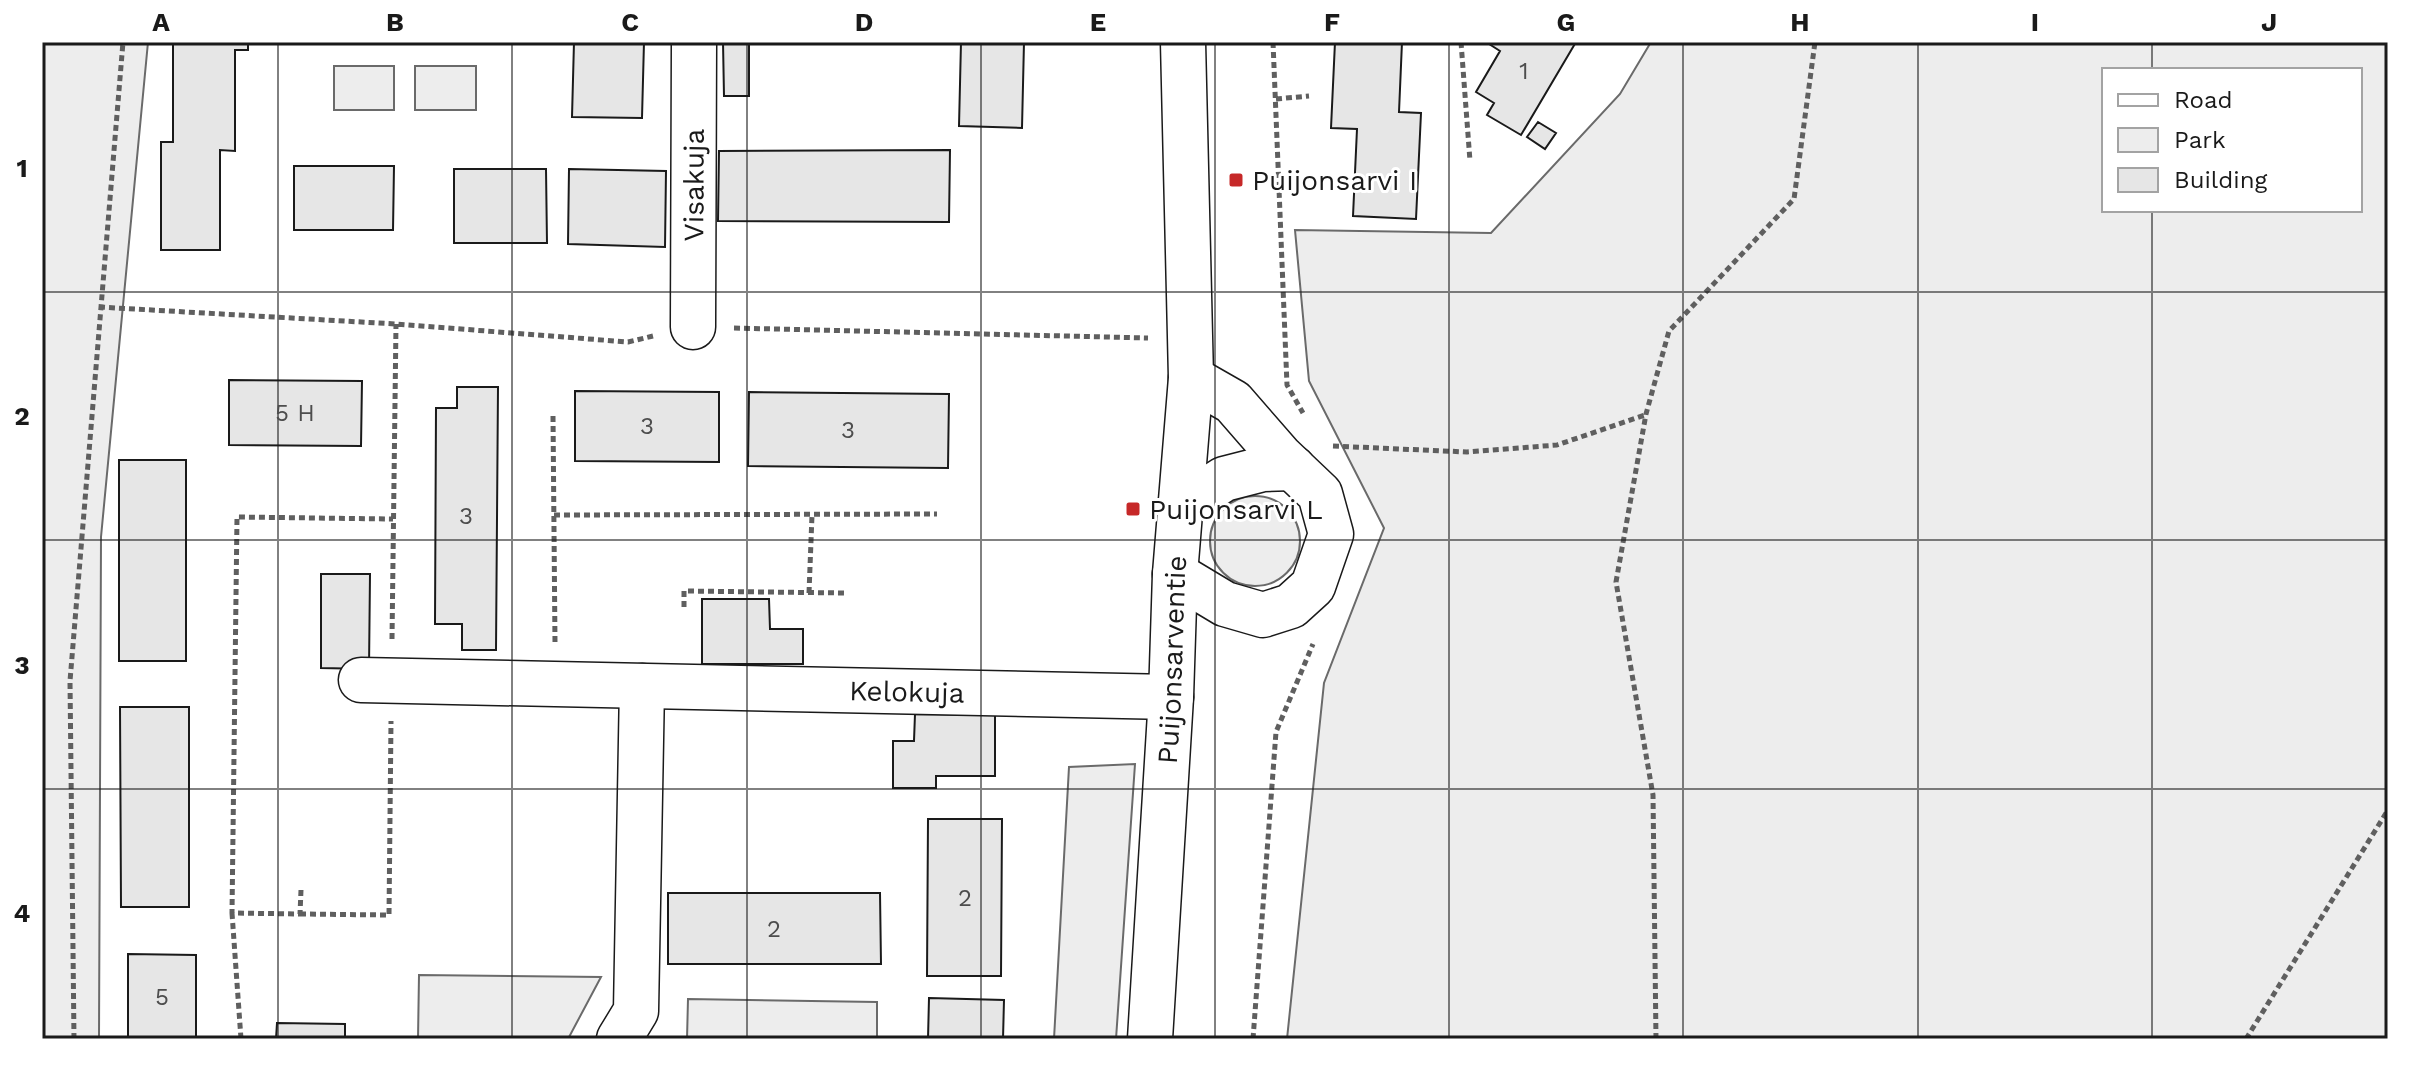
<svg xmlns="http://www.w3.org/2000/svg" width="2430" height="1081" font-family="'Work Sans',sans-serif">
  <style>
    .green { fill: #ededed; stroke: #6a6a6a; stroke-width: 2; fill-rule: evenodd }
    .building { fill: #e6e6e6; stroke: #1a1a1a; stroke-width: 2 }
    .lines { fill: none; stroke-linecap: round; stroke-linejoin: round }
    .minor-casing { stroke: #1a1a1a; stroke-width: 47 }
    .major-casing { stroke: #1a1a1a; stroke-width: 47 }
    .path { stroke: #5f5f5f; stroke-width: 5; stroke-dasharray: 6 4; stroke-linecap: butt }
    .minor { stroke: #fff; stroke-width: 44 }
    .major { stroke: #fff; stroke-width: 44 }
    .grid { fill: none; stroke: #1a1a1a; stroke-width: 2; stroke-opacity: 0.55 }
    .poi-dot { fill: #c62828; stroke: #fff; stroke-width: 3 }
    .labels { text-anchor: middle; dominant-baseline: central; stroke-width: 6; stroke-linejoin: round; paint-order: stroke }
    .number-label { font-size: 24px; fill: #4d4d4d }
    .poi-label { font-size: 28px; fill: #1a1a1a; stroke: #fff; text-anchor: start }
    .street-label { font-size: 28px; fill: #1a1a1a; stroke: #fff }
    .neatline { fill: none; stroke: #1a1a1a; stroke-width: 3 }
    .grid-label { font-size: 26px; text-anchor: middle; font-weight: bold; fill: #1a1a1a }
  </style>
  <rect width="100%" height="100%" fill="#fff"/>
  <!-- green -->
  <path class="green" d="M 42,42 L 148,42 L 101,537 L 99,1039 L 42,1039 Z
    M 1651,42 L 2388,42 L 2388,1039 L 1287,1039 L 1324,683 L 1384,528 L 1309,381 L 1295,230 L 1491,233 L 1620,94 ZM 2360,70 L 2360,210 L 2104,210 L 2104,70 Z
    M 334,66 L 394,66 L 394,110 L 334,110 Z
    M 415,66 L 476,66 L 476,110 L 415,110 Z
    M1210 541a45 45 0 1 1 90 0a45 45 0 1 1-90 0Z
    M 1135,764 L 1116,1039 L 1054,1039 L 1069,767 Z
    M 419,975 L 601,977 L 568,1039 L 418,1039 Z
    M 688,999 L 877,1002 L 877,1039 L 687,1039 Z"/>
  <!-- building -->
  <path class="building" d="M 173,42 L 248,42 L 248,50 L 235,50 L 235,151 L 220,150 L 220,250 L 161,250 L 161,142 L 173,142 Z
    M 574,42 L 644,42 L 642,118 L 572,117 Z
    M 723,42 L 749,42 L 749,96 L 724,96 Z
    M 961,42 L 1024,42 L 1022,128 L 959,126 Z
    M 1335,42 L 1402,42 L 1399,112 L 1421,113 L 1416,219 L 1353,216 L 1357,129 L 1331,128 Z
    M 1486,42 L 1576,42 L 1521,135 L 1487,115 L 1494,103 L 1476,92 L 1500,51 Z
    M 1538,122 L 1556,133 L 1545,149 L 1527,137 Z
    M 950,150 L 949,222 L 718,221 L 719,151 Z
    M 294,166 L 394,166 L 393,230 L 294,230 Z
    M 454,169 L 546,169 L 547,243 L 454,243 Z
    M 569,169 L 666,171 L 665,247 L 568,244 Z
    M 229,380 L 362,381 L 361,446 L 229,445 Z
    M 457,387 L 498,387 L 496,650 L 462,650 L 462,624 L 435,624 L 436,408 L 457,408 Z
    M 575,391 L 719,392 L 719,462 L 575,461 Z
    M 749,392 L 949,394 L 948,468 L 748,466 Z
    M 119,460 L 186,460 L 186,661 L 119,661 Z
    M 321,574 L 370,574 L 369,669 L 321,668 Z
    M 702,599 L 769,599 L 770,629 L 803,629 L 803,664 L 702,664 Z
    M 120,707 L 189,707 L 189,907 L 121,907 Z
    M 915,714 L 995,715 L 995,776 L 936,776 L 936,788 L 893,788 L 893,741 L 914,741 Z
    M 928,819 L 1002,819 L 1001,976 L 927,976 Z
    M 668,893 L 880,893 L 881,964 L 668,964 Z
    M 128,954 L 196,955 L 196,1039 L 128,1039 Z
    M 929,998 L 1004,1000 L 1003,1039 L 928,1039 Z
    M 277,1023 L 345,1024 L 345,1039 L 276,1039 Z"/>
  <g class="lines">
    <!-- minor casing -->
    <g class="minor-casing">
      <g id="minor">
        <path id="s1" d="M 693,327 L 694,42"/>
        <path d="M 1179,508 L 1224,479 L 1263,469 L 1293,468"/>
        <path d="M 1175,574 L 1225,604 L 1263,615 L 1291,606 L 1313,586 L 1331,534 L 1320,494 L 1280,456 L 1233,402 L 1191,378"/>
        <path id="s2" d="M 361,680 L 1171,697"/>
        <path d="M 619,1039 L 636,1011 L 642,686"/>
      </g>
    </g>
    <!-- major casing -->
    <g class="major-casing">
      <g id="major">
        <path id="s3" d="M 1150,1039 L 1171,697 L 1175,574 L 1191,378 L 1183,42"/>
      </g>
    </g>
    <!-- path -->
    <path class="path" d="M 1273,42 L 1287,385 L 1303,413
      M 1461,42 L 1470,161
      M 1276,99 L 1309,96
      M 99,307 L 396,324 L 628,342 L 653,336
      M 734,328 L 1148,338
      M 553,416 L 555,643
      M 1333,446 L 1467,452 L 1557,445 L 1645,415
      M 554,515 L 937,514
      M 809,593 L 812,515
      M 684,607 L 684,591 L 846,593
      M 392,639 L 396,324
      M 301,890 L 300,914 L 232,913 L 237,517 L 393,519
      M 232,913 L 241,1039
      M 300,914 L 389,915 L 391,721
      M 74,1039 L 70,681 L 123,42
      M 1253,1039 L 1276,732 L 1313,644
      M 1656,1039 L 1653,795 L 1616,582 L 1646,414 L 1669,331 L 1794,199 L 1815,42
      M 2246,1039 L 2388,810"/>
    <!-- minor -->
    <use href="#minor" class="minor"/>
    <!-- major -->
    <use href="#major" class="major"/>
  </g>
  <!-- grid -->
  <path class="grid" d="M 278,42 L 278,1039M 512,42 L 512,1039M 747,42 L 747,1039M 981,42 L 981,1039M 1215,42 L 1215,1039M 1449,42 L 1449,1039M 1683,42 L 1683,1039M 1918,42 L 1918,1039M 2152,42 L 2152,70M 2152,210 L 2152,1039M 42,292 L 2388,292M 42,540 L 2388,540M 42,789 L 2388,789"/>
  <!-- markers -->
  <g class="poi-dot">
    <rect x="1228" y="172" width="16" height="16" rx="4"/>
    <rect x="1125" y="501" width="16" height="16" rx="4"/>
  </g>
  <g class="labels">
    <!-- number labels -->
    <g class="number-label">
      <text x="1524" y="71">1</text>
      <text x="295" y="413">5 H</text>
      <text x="647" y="426">3</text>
      <text x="848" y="430">3</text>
      <text x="466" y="516">3</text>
      <text x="965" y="898">2</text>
      <text x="774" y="929">2</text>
      <text x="162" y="997">5</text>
    </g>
    <!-- poi labels -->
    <g class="poi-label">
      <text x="1252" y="180">Puijonsarvi I</text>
      <text x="1149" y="509">Puijonsarvi L</text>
    </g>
    <!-- street labels -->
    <g class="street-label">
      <text stroke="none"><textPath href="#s1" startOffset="142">Visakuja</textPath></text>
      <text stroke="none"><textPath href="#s3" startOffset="380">Puijonsarventie</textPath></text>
      <text stroke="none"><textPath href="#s2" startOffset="546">Kelokuja</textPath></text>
    </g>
  </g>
  <!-- border -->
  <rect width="2430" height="1081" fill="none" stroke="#ffffff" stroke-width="88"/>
  <!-- legend -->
  <rect x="2102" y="68" width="260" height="144" fill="#ffffff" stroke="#a3a3a3" stroke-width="2"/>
  <rect x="2118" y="94" width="40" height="12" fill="#ffffff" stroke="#a3a3a3" stroke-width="2"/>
  <text x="2174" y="108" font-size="24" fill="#1a1a1a">Road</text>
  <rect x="2118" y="128" width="40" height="24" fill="#ededed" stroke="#a3a3a3" stroke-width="2"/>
  <text x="2174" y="148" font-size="24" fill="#1a1a1a">Park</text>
  <rect x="2118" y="168" width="40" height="24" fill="#e6e6e6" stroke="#a3a3a3" stroke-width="2"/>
  <text x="2174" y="188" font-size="24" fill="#1a1a1a">Building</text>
  <rect x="44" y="44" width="2342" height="993" class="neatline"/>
  <g class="grid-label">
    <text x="161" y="31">A</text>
    <text x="395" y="31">B</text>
    <text x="630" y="31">C</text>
    <text x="864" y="31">D</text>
    <text x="1098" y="31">E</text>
    <text x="1332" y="31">F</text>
    <text x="1566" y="31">G</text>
    <text x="1800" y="31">H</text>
    <text x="2035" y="31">I</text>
    <text x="2269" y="31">J</text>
    <text x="22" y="177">1</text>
    <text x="22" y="425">2</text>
    <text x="22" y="674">3</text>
    <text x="22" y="922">4</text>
  </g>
</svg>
